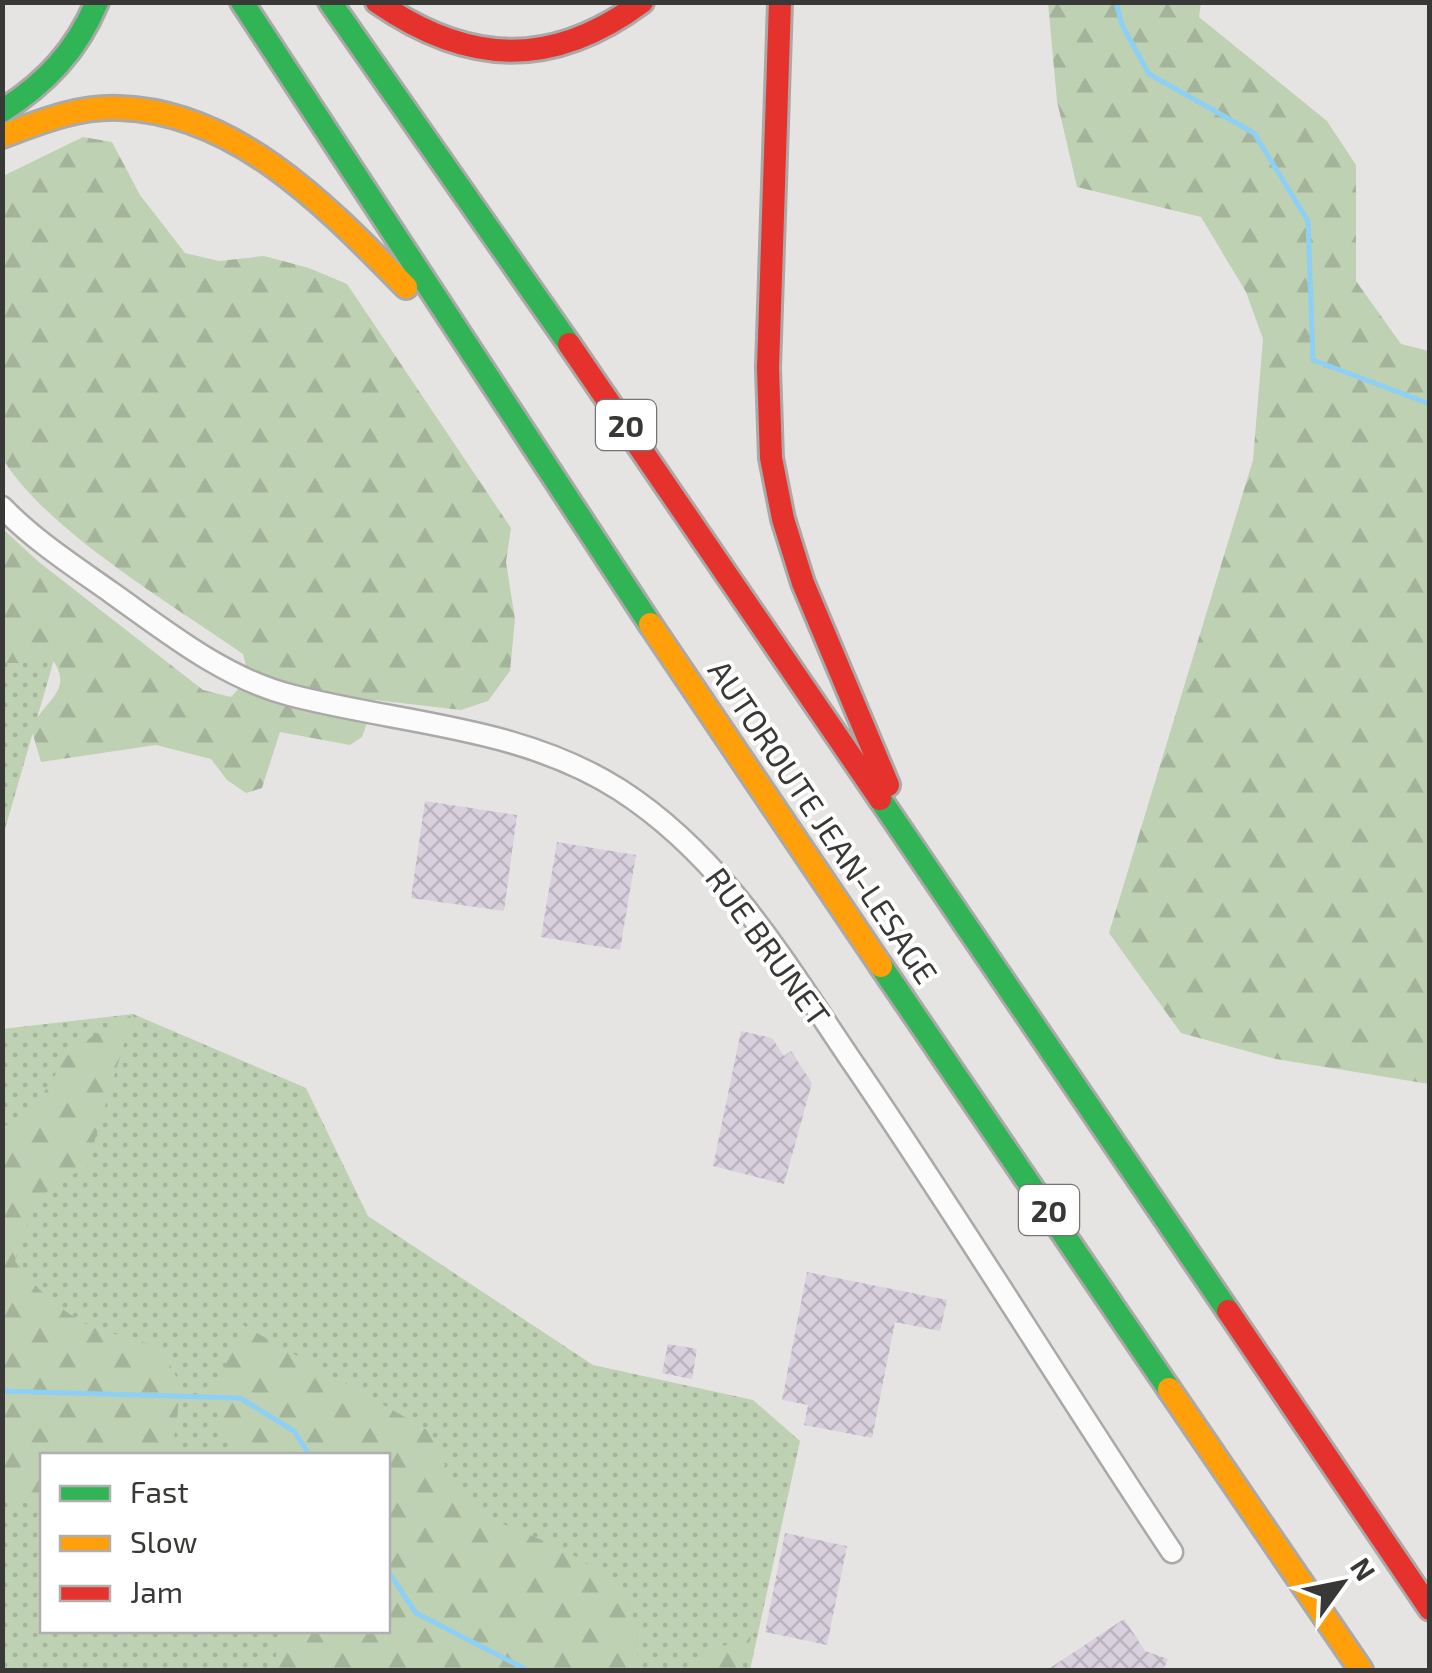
<svg xmlns="http://www.w3.org/2000/svg" width="1432" height="1673" font-family="'Exo 2',sans-serif">
  <style>
    .grass { fill: url(#grass-dots); fill-rule: evenodd }
    .forest { fill: url(#forest-firs) }
    .lines { fill: none; stroke-linecap: round; stroke-linejoin: round }
    .stream { stroke: #8ecff5; stroke-width: 5 }
    .building { fill: url(#building-cross-hatch) }
    .street-casing { stroke: #aba9a8; stroke-width: 25 }
    .fast-casing { stroke: #aba9a8; stroke-width: 28 }
    .slow-casing { stroke: #aba9a8; stroke-width: 28 }
    .jam-casing { stroke: #aba9a8; stroke-width: 28 }
    .street { stroke: #fbfbfb; stroke-width: 20 }
    .fast { stroke: #30b455; stroke-width: 22 }
    .slow { stroke: #ff9f0a; stroke-width: 22 }
    .jam { stroke: #e5322d; stroke-width: 22 }
    .labels { text-anchor: middle; dominant-baseline: central; stroke-width: 8; stroke-linejoin: round; paint-order: stroke }
    .shield { fill: #fff; stroke: #747472; stroke-width: 2.5 }
    .shield-label { font-size: 30px; font-weight: bold; fill: #383836 }
    .street-label { font-size: 32px; fill: #383836; stroke: #fff }
  </style>
  <defs>
    <pattern id="grass-dots" width="8" height="8" patternUnits="userSpaceOnUse" patternTransform="scale(2.5)"><rect width="8" height="8" fill="#bed1b3"/><path d="M2 2h.1M6 6h.1" fill="none" stroke="#a4b49b" stroke-width="1.8" stroke-linecap="round"/></pattern>
    <pattern id="forest-firs" width="22" height="20" patternUnits="userSpaceOnUse" patternTransform="scale(2.5)"><rect width="22" height="20" fill="#bed1b3"/><path d="M5 1l3.5 6h-7zM16 11l3.5 6h-7z" fill="#a4b49b"/></pattern>
    <pattern id="building-cross-hatch" width="8" height="8" patternUnits="userSpaceOnUse" patternTransform="scale(2.5)"><rect width="8" height="8" fill="#d9d0de"/><path d="M0 0l8 8M0 8l8-8" fill="none" stroke="#bbb3bf"/></pattern>
  </defs>
  <rect width="100%" height="100%" fill="#e6e4e2"/>
  <!-- grass -->
  <path class="grass" d="M 3,529 L 73,594 L 3,836 Z
    M 133,1014 L 306,1088 L 368,1216 L 593,1365 L 753,1400 L 800,1441 L 750,1670 L 3,1670 L 2,1029 ZM 42,1456 L 388,1456 L 388,1630 L 42,1630 Z"/>
  <!-- forest -->
  <path class="forest" d="M 1048,3 L 1201,3 L 1199,17 L 1327,121 L 1356,165 L 1356,281 L 1401,344 L 1429,351 L 1429,1084 L 1276,1059 L 1181,1033 L 1109,933 L 1253,460 L 1263,339 L 1246,292 L 1201,217 L 1077,187 L 1057,101 Z
    M 83,137 L 112,142 L 140,195 L 185,253 L 219,261 L 264,256 L 309,268 L 347,284 L 511,528 L 506,562 L 515,619 L 510,671 L 488,701 L 461,710 L 375,700 L 362,737 L 350,745 L 280,732 L 262,788 L 246,793 L 227,780 L 211,759 L 156,745 L 41,762 L 31,728 C 48,696 77,689 48,654 L 24,663 L 3,663 L 3,534 L 203,690 L 231,697 L 249,677 L 243,654 C 173,605 46,530 3,459 L 3,176 Z
    M 133,1014 L 86,1169 C 35,1187 31,1214 15,1261 C 32,1285 59,1310 86,1324 C 118,1341 153,1331 173,1370 C 185,1393 174,1431 172,1455 L 42,1456 L 42,1511 L 3,1492 L 3,1124 L 10,1127 L 36,1105 L 67,1056 L 94,1035 Z
    M 243,1325 L 431,1432 L 456,1491 L 503,1524 L 566,1550 L 622,1589 L 637,1633 L 637,1670 L 274,1670 L 280,1631 L 388,1630 L 388,1456 L 233,1455 L 211,1397 Z
    M 751,1637 L 741,1670 L 701,1670 L 707,1651 Z"/>
  <g class="lines">
    <!-- stream -->
    <path class="stream" d="M 1116,2 L 1122,25 L 1149,74 L 1254,133 L 1308,221 L 1313,360 L 1430,404
      M 2,1391 L 240,1398 L 294,1431 L 310,1456
      M 388,1571 L 416,1613 L 527,1670"/>
  </g>
  <!-- building -->
  <path class="building" d="M 425,801 L 517,815 L 504,911 L 411,898 Z
    M 557,842 L 636,855 L 620,950 L 541,937 Z
    M 741,1031 L 772,1038 L 784,1056 L 791,1051 L 812,1083 L 784,1184 L 713,1166 Z
    M 807,1272 L 947,1300 L 940,1331 L 895,1322 L 872,1438 L 804,1425 L 808,1405 L 782,1400 Z
    M 668,1344 L 697,1349 L 692,1379 L 662,1373 Z
    M 785,1533 L 847,1546 L 827,1645 L 765,1632 Z
    M 1124,1619 L 1145,1651 L 1168,1659 L 1163,1670 L 1047,1670 Z"/>
  <g class="lines">
    <!-- street casing -->
    <g class="street-casing">
      <path id="street" d="M 2,507 C 35,541 74,566 112,593 C 167,632 224,678 290,695 C 401,724 520,726 620,790 C 724,857 785,963 853,1063 C 963,1224 1064,1390 1172,1552"/>
    </g>
    <!-- fast casing -->
    <g class="fast-casing">
      <path id="fast" d="M 242,2 L 650,624
        M 330,2 L 569,344
        M 2,111 C 46,83 77,50 97,2
        M 880,799 L 1228,1311
        M 881,966 L 1169,1389"/>
    </g>
    <!-- slow casing -->
    <g class="slow-casing">
      <path id="slow" d="M 2,136 C 40,122 78,106 120,108 C 238,112 329,209 406,287
        M 650,624 L 881,966
        M 1169,1389 L 1361,1670"/>
    </g>
    <!-- jam casing -->
    <g class="jam-casing">
      <path id="jam" d="M 377,2 C 468,65 552,69 642,2
        M 780,2 L 768,368 L 771,458 L 783,519 L 803,583 L 888,785
        M 569,344 L 880,799
        M 1228,1311 L 1430,1609"/>
    </g>
    <!-- street -->
    <use href="#street" class="street"/>
    <!-- fast -->
    <use href="#fast" class="fast"/>
    <!-- slow -->
    <use href="#slow" class="slow"/>
    <!-- jam -->
    <use href="#jam" class="jam"/>
  </g>
  <g class="labels">
    <!-- shield labels -->
    <g class="shield">
      <rect x="596" y="400" width="60" height="50" rx="8"/>
      <rect x="1019" y="1185" width="60" height="50" rx="8"/>
    </g>
    <g class="shield-label">
      <text x="626" y="425">20</text>
      <text x="1049" y="1210">20</text>
    </g>
    <!-- street labels -->
    <g class="street-label">
      <text transform="translate(824 821) rotate(56)">AUTOROUTE JEAN-LESAGE</text>
      <text transform="translate(769 946) rotate(54)">RUE BRUNET</text>
    </g>
  </g>
  <!-- border -->
  <rect width="1432" height="1673" fill="none" stroke="#383836" stroke-width="10"/>
  <!-- legend -->
  <rect x="40" y="1453" width="350" height="180" fill="#ffffff" stroke="#afafaf" stroke-width="2.5"/>
  <rect x="60" y="1486" width="50" height="15" fill="#30b455" stroke="#afafaf" stroke-width="2.5"/>
  <text x="130" y="1503" font-size="30" fill="#383836">Fast</text>
  <rect x="60" y="1536" width="50" height="15" fill="#ff9f0a" stroke="#afafaf" stroke-width="2.5"/>
  <text x="130" y="1553" font-size="30" fill="#383836">Slow</text>
  <rect x="60" y="1586" width="50" height="15" fill="#e5322d" stroke="#afafaf" stroke-width="2.5"/>
  <text x="130" y="1603" font-size="30" fill="#383836">Jam</text>
  <!-- north arrow -->
  <g transform="translate(1342 1583) rotate(57)" stroke="#ffffff" stroke-width="8" paint-order="stroke">
  <path d="M0-8L18 38L0 25L-18 38Z" fill="#383836"/>
  <text y="-15" font-size="28" font-weight="bold" text-anchor="middle" fill="#383836">N</text>
  </g>
</svg>
